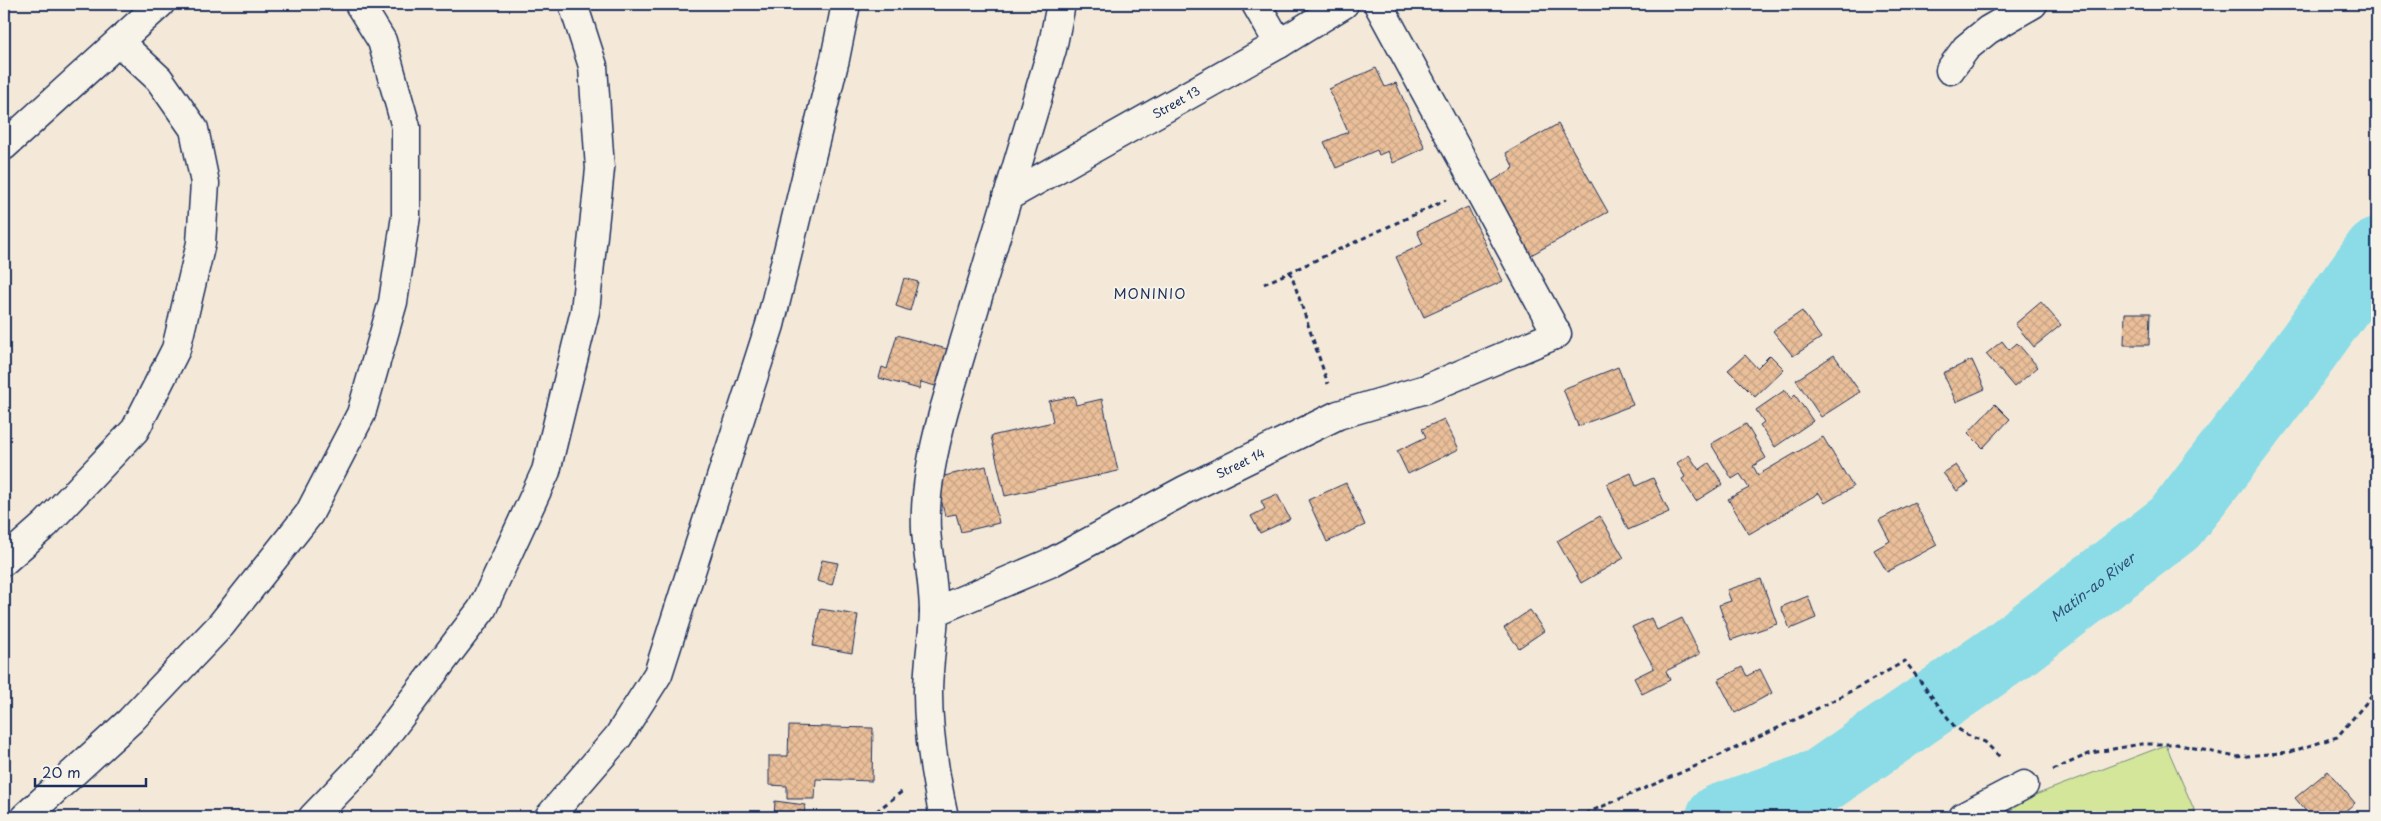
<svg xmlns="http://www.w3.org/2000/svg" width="2381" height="821" font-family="'Playpen Sans',sans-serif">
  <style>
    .green { fill: #d3e69a; stroke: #778a7c }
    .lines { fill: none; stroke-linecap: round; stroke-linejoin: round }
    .river { stroke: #8bdce7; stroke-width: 66 }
    .building { fill: url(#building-cross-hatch); stroke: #1b2f5e }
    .minor-casing { stroke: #1b2f5e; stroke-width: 31 }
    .path { stroke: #1b2f5e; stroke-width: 3; stroke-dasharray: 5 4; stroke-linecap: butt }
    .minor { stroke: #f7f3e8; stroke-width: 28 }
    .labels { text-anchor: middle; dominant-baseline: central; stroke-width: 4; stroke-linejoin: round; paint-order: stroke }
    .street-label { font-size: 12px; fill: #1b2f5e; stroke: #f7f3e8 }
    .neighbourhood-label { font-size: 14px; letter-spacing: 1px; fill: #1b2f5e; stroke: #f7f3e8 }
    .water-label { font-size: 14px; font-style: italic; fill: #315279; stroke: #f7f3e8 }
  </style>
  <defs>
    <pattern id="building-cross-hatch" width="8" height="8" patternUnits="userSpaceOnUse" patternTransform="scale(1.25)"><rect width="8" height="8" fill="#eabf99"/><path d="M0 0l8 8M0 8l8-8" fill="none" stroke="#c8a486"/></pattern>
  </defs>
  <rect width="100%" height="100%" fill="#f4e9d8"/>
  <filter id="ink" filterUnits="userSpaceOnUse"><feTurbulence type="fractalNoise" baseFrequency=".02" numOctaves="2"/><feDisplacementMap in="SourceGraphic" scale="10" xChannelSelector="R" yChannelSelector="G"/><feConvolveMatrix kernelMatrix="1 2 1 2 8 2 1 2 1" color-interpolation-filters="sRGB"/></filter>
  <g filter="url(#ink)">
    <!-- green -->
    <path class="green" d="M 2166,745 L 2196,814 L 2187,817 L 2016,817 L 2009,805 Z"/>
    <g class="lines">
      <!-- river -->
      <path class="river" id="s1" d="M 1719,817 L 1821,781 L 2007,652 L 2175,523 L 2281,385 L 2377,251"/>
    </g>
    <!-- building -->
    <path class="building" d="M 1376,68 L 1385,87 L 1396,83 L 1425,148 L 1393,163 L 1388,151 L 1379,155 L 1377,150 L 1336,168 L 1324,142 L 1348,132 L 1329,89 Z
      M 1558,124 L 1608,212 L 1531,255 L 1491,182 L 1514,168 L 1506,153 Z
      M 1468,207 L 1503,281 L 1424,317 L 1396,257 L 1423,244 L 1417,231 Z
      M 904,278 L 918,282 L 910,311 L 896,306 Z
      M 2041,302 L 2061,325 L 2034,347 L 2015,324 Z
      M 1802,311 L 1821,338 L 1793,356 L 1773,331 Z
      M 2125,313 L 2150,313 L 2149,345 L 2124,345 Z
      M 897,335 L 950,350 L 939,387 L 921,382 L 919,389 L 879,378 L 882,367 L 887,369 Z
      M 2002,341 L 2009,350 L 2017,343 L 2038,367 L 2014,387 L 1986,354 Z
      M 1745,355 L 1757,368 L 1770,355 L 1784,369 L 1755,397 L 1728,370 Z
      M 1834,355 L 1860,392 L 1821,417 L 1796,380 Z
      M 1972,360 L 1985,389 L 1956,402 L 1943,373 Z
      M 1618,367 L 1633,405 L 1578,426 L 1563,389 Z
      M 1785,390 L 1791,399 L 1795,395 L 1813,421 L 1775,447 L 1760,425 L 1764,422 L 1756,410 Z
      M 1074,396 L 1076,405 L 1102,399 L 1118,471 L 1005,496 L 991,436 L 1053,422 L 1049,401 Z
      M 1995,404 L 2010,419 L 1983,448 L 1968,433 Z
      M 1444,419 L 1459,449 L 1408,474 L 1397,451 L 1426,437 L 1422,429 Z
      M 1746,424 L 1766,458 L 1753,466 L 1758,475 L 1823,437 L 1853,487 L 1825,503 L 1819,493 L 1749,534 L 1728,499 L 1749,488 L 1740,474 L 1732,479 L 1711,444 Z
      M 1689,455 L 1699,470 L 1709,463 L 1723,484 L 1696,501 L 1682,479 L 1685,477 L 1677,463 Z
      M 1956,465 L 1969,483 L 1957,491 L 1943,473 Z
      M 986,466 L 999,523 L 961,532 L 956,514 L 945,516 L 936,478 Z
      M 1631,473 L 1636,486 L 1653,478 L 1669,512 L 1628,530 L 1607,484 Z
      M 1346,483 L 1365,525 L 1327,542 L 1308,500 Z
      M 1277,494 L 1290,519 L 1260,533 L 1251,516 L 1265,509 L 1261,501 Z
      M 1914,502 L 1937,545 L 1887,572 L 1874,550 L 1890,541 L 1879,520 Z
      M 1600,516 L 1624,558 L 1581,583 L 1557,541 Z
      M 822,560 L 838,563 L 832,585 L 817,581 Z
      M 1761,579 L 1777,624 L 1731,640 L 1719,605 L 1731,601 L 1727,590 Z
      M 1808,596 L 1816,618 L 1790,629 L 1781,607 Z
      M 820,609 L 858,615 L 852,653 L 813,646 Z
      M 1530,610 L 1544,631 L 1519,648 L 1504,628 Z
      M 1651,618 L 1657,630 L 1682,618 L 1700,654 L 1666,671 L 1670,680 L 1642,694 L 1634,678 L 1654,668 L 1632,627 Z
      M 1742,667 L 1747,676 L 1760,669 L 1772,693 L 1735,713 L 1718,680 Z
      M 789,726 L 873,728 L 872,781 L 816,779 L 815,799 L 787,799 L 787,786 L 769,785 L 769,756 L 788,756 Z
      M 2328,771 L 2355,803 L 2338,817 L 2311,817 L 2295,798 Z
      M 775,801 L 805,805 L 804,817 L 774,817 Z"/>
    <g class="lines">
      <!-- minor casing -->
      <g class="minor-casing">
        <g id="minor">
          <path d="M 1256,4 L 1279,44"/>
          <path d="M 1950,70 L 1966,48 L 1988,30 L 2033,4"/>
          <path d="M 4,146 L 160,4"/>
          <path id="s2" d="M 1007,197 L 1279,44 L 1344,4"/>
          <path d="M 4,561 L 46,524 L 135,430 L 176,349 L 201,243 L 205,183 L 194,129 L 159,79 L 119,42"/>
          <path id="s3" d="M 934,612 L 1050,563 L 1185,490 L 1338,415 L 1426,389 L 1557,334 L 1378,4"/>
          <path d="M 25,817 L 130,721 L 221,625 L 309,514 L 361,414 L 393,302 L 406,216 L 406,127 L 382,41 L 359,4"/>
          <path d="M 313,817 L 365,763 L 482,609 L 546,471 L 585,311 L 600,169 L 593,66 L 573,4"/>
          <path d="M 549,817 L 618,737 L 658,674 L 770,325 L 835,59 L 846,4"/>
          <path d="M 944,817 C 935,776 928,736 928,693 C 928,666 933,640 934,613 C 934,586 928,557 926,530 C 924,490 934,448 944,410 L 1052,49 L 1061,4"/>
          <path d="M 1963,817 L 2024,785"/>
        </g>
      </g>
      <!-- path -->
      <path class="path" d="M 1290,271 L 1328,384
        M 1264,284 L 1446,200
        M 2053,770 L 2091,753 L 2141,744 L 2176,744 L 2236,757 L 2290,752 L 2337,737 L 2377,690
        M 869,817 L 904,790
        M 1577,817 C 1689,770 1800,722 1905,661 L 1954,726 L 1967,735 L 1985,742 L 2002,759"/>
      <!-- minor -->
      <use href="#minor" class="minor"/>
    </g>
  </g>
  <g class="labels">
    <!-- street labels -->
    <g class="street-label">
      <text stroke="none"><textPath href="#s2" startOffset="194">Street 13</textPath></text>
      <text stroke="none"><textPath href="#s3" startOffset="341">Street 14</textPath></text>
    </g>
    <!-- neighbourhood labels -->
    <g class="neighbourhood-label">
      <text x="1150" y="293">MONINIO</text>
    </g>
    <!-- water labels -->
    <g class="water-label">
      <text stroke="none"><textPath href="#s1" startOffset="442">Matin-ao River</textPath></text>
    </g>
  </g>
  <!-- margin -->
  <rect width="2381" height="821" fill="none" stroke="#f7f3e8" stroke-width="20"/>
  <rect x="10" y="10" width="2361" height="801" fill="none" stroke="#1b2f5e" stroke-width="2" filter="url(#ink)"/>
  <!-- scale -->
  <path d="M35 778v8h111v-8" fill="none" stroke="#1b2f5e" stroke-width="2.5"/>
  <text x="42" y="778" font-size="15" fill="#1b2f5e" stroke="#f7f3e8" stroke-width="4" paint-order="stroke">20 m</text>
</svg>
